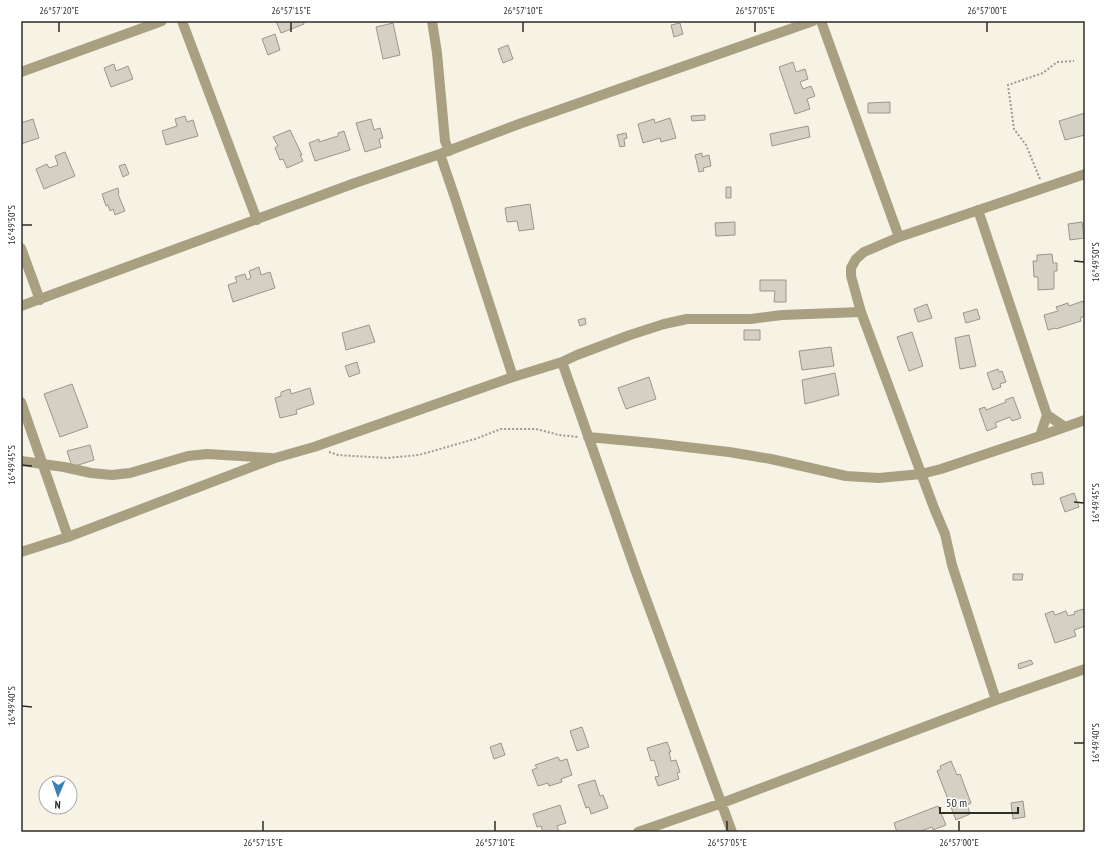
<svg xmlns="http://www.w3.org/2000/svg" width="1106" height="853" font-family="'PT Sans Narrow',sans-serif">
  <style>
    .building { fill: #d4d0c4; stroke: #9a968a }
    .lines { fill: none; stroke-linecap: round; stroke-linejoin: round }
    .path { stroke: #9c9a90; stroke-width: 2; stroke-dasharray: 2 2; stroke-linecap: butt }
    .street { stroke: #a8a081; stroke-width: 10 }
    .ticks { fill: none; stroke: #2f2d28; stroke-width: 1.5 }
    .neatline { fill: none; stroke: #2f2d28; stroke-width: 1.5 }
    .ticks-label { font-size: 10px; text-anchor: middle; fill: #2f2d28 }
  </style>
  <rect width="100%" height="100%" fill="#f6f3e5"/>
  <!-- building -->
  <path class="building" d="M 276,21 L 303,21 L 304,24 L 281,33 Z
    M 393,23 L 400,55 L 383,59 L 376,27 Z
    M 680,23 L 683,34 L 674,37 L 671,25 Z
    M 275,34 L 280,50 L 268,55 L 262,39 Z
    M 508,45 L 513,59 L 503,63 L 498,49 Z
    M 793,62 L 796,72 L 805,69 L 808,79 L 800,82 L 803,89 L 811,86 L 815,96 L 807,99 L 810,109 L 795,114 L 779,67 Z
    M 114,64 L 116,71 L 128,66 L 133,79 L 111,87 L 104,68 Z
    M 890,102 L 890,113 L 868,113 L 868,103 Z
    M 1085,113 L 1085,135 L 1065,140 L 1059,121 Z
    M 705,115 L 705,120 L 692,121 L 691,116 Z
    M 185,116 L 187,122 L 193,120 L 198,136 L 166,145 L 162,131 L 177,126 L 175,119 Z
    M 670,118 L 676,138 L 661,142 L 660,138 L 643,143 L 638,124 L 654,119 L 655,123 Z
    M 33,119 L 39,138 L 21,144 L 21,123 Z
    M 371,119 L 374,130 L 380,128 L 383,138 L 379,139 L 381,147 L 365,152 L 356,123 Z
    M 808,126 L 810,137 L 772,146 L 770,134 Z
    M 290,130 L 302,155 L 300,155 L 303,161 L 287,168 L 283,159 L 280,160 L 275,148 L 278,146 L 273,137 Z
    M 344,131 L 350,150 L 315,161 L 309,143 L 319,139 L 319,142 L 338,136 L 338,133 Z
    M 626,133 L 627,138 L 624,139 L 625,146 L 620,147 L 617,135 Z
    M 65,152 L 75,176 L 44,189 L 36,169 L 47,164 L 49,168 L 58,165 L 55,156 Z
    M 702,153 L 702,157 L 709,155 L 711,166 L 703,168 L 704,171 L 699,172 L 695,155 Z
    M 125,164 L 129,174 L 123,177 L 119,166 Z
    M 726,187 L 731,187 L 731,198 L 726,198 Z
    M 118,188 L 119,193 L 118,194 L 125,211 L 115,215 L 113,209 L 110,211 L 108,205 L 106,206 L 102,194 Z
    M 530,204 L 534,229 L 519,231 L 517,221 L 507,222 L 505,208 Z
    M 735,222 L 735,235 L 716,236 L 715,223 Z
    M 1082,222 L 1084,238 L 1070,240 L 1068,224 Z
    M 1052,254 L 1053,263 L 1057,263 L 1057,271 L 1054,271 L 1054,289 L 1038,290 L 1038,277 L 1034,277 L 1033,261 L 1037,261 L 1037,255 Z
    M 259,267 L 261,275 L 270,272 L 275,288 L 233,302 L 228,285 L 237,282 L 235,277 L 245,274 L 247,280 L 251,278 L 249,271 Z
    M 760,280 L 786,280 L 786,302 L 774,302 L 775,291 L 760,291 Z
    M 1083,301 L 1085,307 L 1085,316 L 1080,318 L 1081,321 L 1056,329 L 1055,328 L 1048,330 L 1044,315 L 1058,311 L 1056,307 L 1068,303 L 1069,306 Z
    M 927,304 L 932,318 L 918,322 L 914,309 Z
    M 977,309 L 980,319 L 966,323 L 963,313 Z
    M 585,318 L 586,324 L 580,326 L 578,320 Z
    M 369,325 L 375,342 L 346,350 L 342,333 Z
    M 744,330 L 760,330 L 760,340 L 744,340 Z
    M 912,332 L 923,366 L 909,371 L 897,337 Z
    M 969,335 L 976,366 L 960,369 L 955,338 Z
    M 831,347 L 834,366 L 802,370 L 799,351 Z
    M 357,362 L 360,373 L 349,377 L 345,366 Z
    M 998,369 L 999,372 L 1002,371 L 1006,382 L 1000,384 L 1001,387 L 993,390 L 987,373 Z
    M 835,373 L 839,395 L 805,404 L 802,380 Z
    M 649,377 L 656,399 L 626,409 L 618,388 Z
    M 72,384 L 88,427 L 60,437 L 44,394 Z
    M 310,388 L 314,404 L 296,410 L 297,414 L 280,418 L 275,398 L 281,396 L 281,392 L 290,389 L 291,394 Z
    M 1013,397 L 1021,418 L 1012,421 L 1010,417 L 995,423 L 997,427 L 987,431 L 979,409 L 985,407 L 986,410 L 1006,402 L 1005,400 Z
    M 90,445 L 94,460 L 72,467 L 67,451 Z
    M 1042,472 L 1044,484 L 1033,485 L 1031,474 Z
    M 1074,493 L 1079,507 L 1065,512 L 1060,498 Z
    M 1013,574 L 1023,574 L 1022,580 L 1013,580 Z
    M 1083,609 L 1085,615 L 1085,626 L 1074,630 L 1076,636 L 1055,643 L 1045,614 L 1053,611 L 1055,615 L 1066,611 L 1068,616 L 1075,614 L 1074,612 Z
    M 1031,660 L 1033,664 L 1019,669 L 1018,664 Z
    M 582,727 L 589,747 L 577,751 L 570,731 Z
    M 667,742 L 671,752 L 669,752 L 671,761 L 676,760 L 680,772 L 677,773 L 679,779 L 658,786 L 655,777 L 659,776 L 654,760 L 651,761 L 647,748 Z
    M 501,743 L 505,755 L 494,759 L 490,747 Z
    M 558,757 L 560,761 L 567,759 L 572,775 L 561,779 L 562,782 L 549,786 L 548,783 L 538,786 L 532,770 L 537,768 L 535,765 Z
    M 951,761 L 957,775 L 960,774 L 971,803 L 967,805 L 970,814 L 956,820 L 937,771 L 941,769 L 940,766 Z
    M 595,780 L 600,796 L 603,795 L 608,808 L 591,814 L 589,807 L 586,808 L 578,785 Z
    M 1023,801 L 1025,817 L 1013,819 L 1011,803 Z
    M 560,805 L 566,823 L 557,826 L 559,832 L 543,832 L 541,826 L 537,827 L 533,814 Z
    M 938,806 L 946,825 L 933,830 L 932,827 L 919,832 L 897,832 L 894,823 Z"/>
  <g class="lines">
    <!-- path -->
    <path class="path" d="M 1040,179 L 1026,145 L 1014,129 L 1008,85 L 1043,73 L 1057,62 L 1074,61
      M 329,452 L 338,455 L 387,458 L 419,455 L 475,439 L 501,429 L 536,429 L 559,435 L 579,437"/>
    <!-- street -->
    <path class="street" d="M 182,21 L 257,220
      M 432,21 L 437,53 L 445,141 L 449,151
      M 821,21 L 899,237
      M 21,72 L 162,21
      M 440,154 L 455,198 L 513,377
      M 978,210 L 1047,415 L 1040,436
      M 21,248 L 40,300
      M 21,306 L 355,183 L 440,154 L 519,124 L 813,21
      M 562,362 L 577,355 L 630,335 L 664,324 L 687,319 L 751,319 L 782,315 L 861,312
      M 21,402 L 68,537
      M 1047,415 L 1065,427
      M 588,437 L 652,443 L 729,452 L 771,459 L 846,476 L 879,478 L 921,474 L 941,469 L 1040,436 L 1085,420
      M 21,461 L 64,467 L 91,473 L 112,475 L 130,473 L 188,456 L 207,454 L 271,458
      M 21,552 L 68,537 L 275,458 L 314,447 L 513,377 L 562,362 L 635,569 L 732,832
      M 996,700 L 952,565 L 945,534 L 934,508 L 861,312 L 851,276 L 851,268 L 856,259 L 864,252 L 899,237 L 1085,174
      M 638,832 L 722,803 L 996,700 L 1085,669"/>
  </g>
  <!-- ticks -->
  <path class="ticks" d="M 59,32 L 59,22M 291,32 L 291,22M 523,32 L 523,22M 755,32 L 755,22M 987,32 L 987,22M 22,225 L 32,225M 1074,261 L 1084,262M 22,465 L 32,466M 1074,502 L 1084,503M 22,706 L 32,707M 1074,743 L 1084,743M 263,831 L 263,821M 495,831 L 495,821M 727,831 L 727,821M 959,831 L 959,821"/>
  <!-- border -->
  <rect width="1106" height="853" fill="none" stroke="#ffffff" stroke-width="44"/>
  <!-- north arrow -->
  <g transform="translate(58 795) rotate(182)"><circle r="19" fill="#ffffff" stroke="#acaba9"/>
  <path d="M0-3L7 15L0 10L-7 15Z" fill="#3980b5"/>
  <text y="-6" font-size="11" font-weight="bold" text-anchor="middle" fill="#2f2d28">N</text>
  </g>
  <!-- scale -->
  <path d="M940 807v6h78v-6" fill="none" stroke="#2f2d28" stroke-width="2"/>
  <text x="946" y="807" font-size="12" fill="#2f2d28" stroke="#ffffff" stroke-width="3" paint-order="stroke">50 m</text>
  <rect x="22" y="22" width="1062" height="809" class="neatline"/>
  <g class="ticks-label">
    <text x="59" y="14">26°57'20"E</text>
    <text x="291" y="14">26°57'15"E</text>
    <text x="523" y="14">26°57'10"E</text>
    <text x="755" y="14">26°57'05"E</text>
    <text x="987" y="14">26°57'00"E</text>
    <text transform="translate(11 225) rotate(-90)" y="4">16°49'50"S</text>
    <text transform="translate(1095 262) rotate(-90)" y="4">16°49'50"S</text>
    <text transform="translate(11 465) rotate(-90)" y="4">16°49'45"S</text>
    <text transform="translate(1095 503) rotate(-90)" y="4">16°49'45"S</text>
    <text transform="translate(11 706) rotate(-90)" y="4">16°49'40"S</text>
    <text transform="translate(1095 743) rotate(-90)" y="4">16°49'40"S</text>
    <text x="263" y="846">26°57'15"E</text>
    <text x="495" y="846">26°57'10"E</text>
    <text x="727" y="846">26°57'05"E</text>
    <text x="959" y="846">26°57'00"E</text>
  </g>
</svg>
